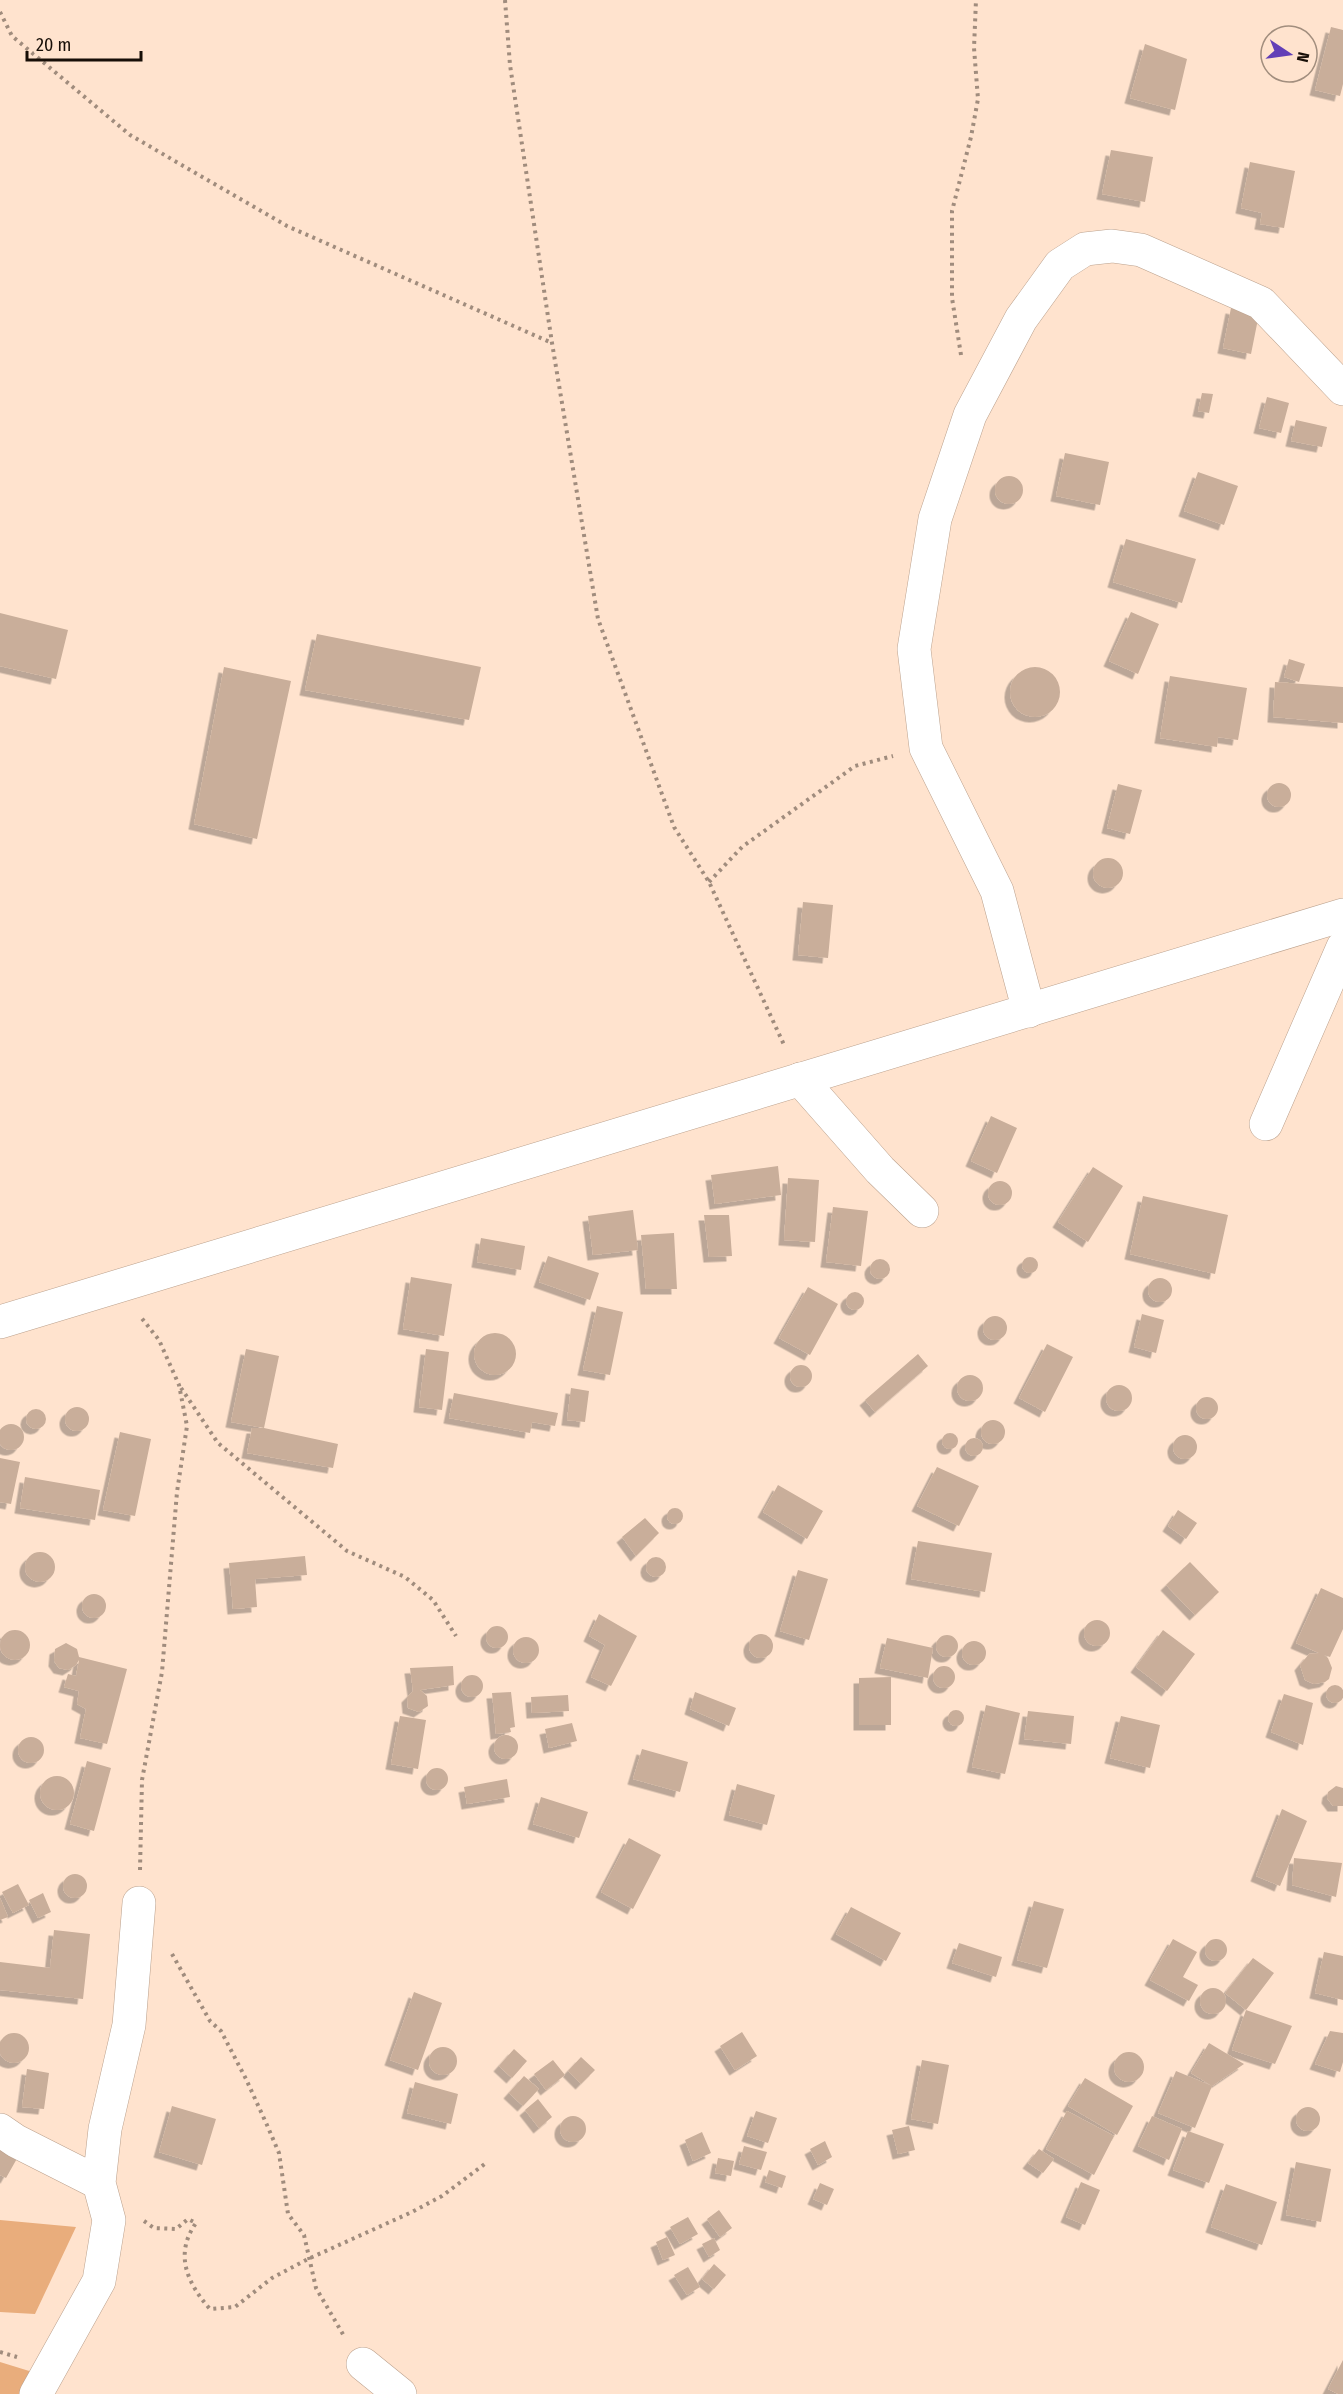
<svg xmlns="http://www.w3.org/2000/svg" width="1343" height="2394" font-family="'Fira Sans Condensed',sans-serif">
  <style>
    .green { fill: #e9ad7c }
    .building { fill: #c9ae9a; filter: url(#shadow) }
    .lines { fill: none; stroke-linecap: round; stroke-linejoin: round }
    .minor-casing { stroke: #bba18d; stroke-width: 34 }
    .major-casing { stroke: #bba18d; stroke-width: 34 }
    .path { stroke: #a08c7d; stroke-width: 4; stroke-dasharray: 3 4.5; stroke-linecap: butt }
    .minor { stroke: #fff; stroke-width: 33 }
    .major { stroke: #fff; stroke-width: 33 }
  </style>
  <defs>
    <filter id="shadow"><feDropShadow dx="-5.5" dy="5.5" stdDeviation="0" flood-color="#0004"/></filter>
  </defs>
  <rect width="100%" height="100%" fill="#ffe3ce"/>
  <!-- green -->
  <path class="green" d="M 0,2220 L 76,2227 L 35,2314 L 0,2312 Z
    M 0,2362 L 39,2374 L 24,2394 L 0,2394 Z"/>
  <!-- building -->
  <path class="building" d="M 1331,27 L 1343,30 L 1343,84 L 1340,96 L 1315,90 Z
    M 1145,44 L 1187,59 L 1175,110 L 1130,98 Z
    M 1111,150 L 1153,157 L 1145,202 L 1102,194 Z
    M 1250,162 L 1295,171 L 1284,228 L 1260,224 L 1262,213 L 1241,208 Z
    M 1231,308 L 1259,314 L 1251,354 L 1223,348 Z
    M 1202,393 L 1213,394 L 1209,413 L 1198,411 Z
    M 1267,397 L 1289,403 L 1281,433 L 1259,428 Z
    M 1296,420 L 1327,427 L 1322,447 L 1291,441 Z
    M 1065,453 L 1109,462 L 1100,505 L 1056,496 Z
    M 1198,472 L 1238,486 L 1224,525 L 1184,511 Z
    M995 490a14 14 0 1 1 28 0a14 14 0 1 1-28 0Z
    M 1126,539 L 1196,559 L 1182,603 L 1113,582 Z
    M 1131,612 L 1159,624 L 1138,674 L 1109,661 Z
    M 0,613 L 68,630 L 56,679 L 0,666 Z
    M 317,634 L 481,667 L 469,720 L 305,690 Z
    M 1289,659 L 1305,664 L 1299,682 L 1284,677 Z
    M 224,667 L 291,681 L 257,839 L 194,824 Z
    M1010 692a25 25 0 1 1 50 0a25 25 0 1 1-50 0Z
    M 1170,676 L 1247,688 L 1238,740 L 1218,737 L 1217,747 L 1160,738 Z
    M 1275,682 L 1343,687 L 1343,723 L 1273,717 Z
    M1267 795a12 12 0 1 1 24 0a12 12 0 1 1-24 0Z
    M 1118,784 L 1142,790 L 1130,834 L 1107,828 Z
    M1093 873a15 15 0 1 1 30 0a15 15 0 1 1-30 0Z
    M 803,902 L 833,905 L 828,958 L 798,955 Z
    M 991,1116 L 1017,1128 L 997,1173 L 971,1161 Z
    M 778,1166 L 781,1195 L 715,1204 L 711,1175 Z
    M 1093,1167 L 1123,1186 L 1088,1242 L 1058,1222 Z
    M 788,1178 L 819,1180 L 815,1242 L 784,1240 Z
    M988 1193a12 12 0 1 1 24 0a12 12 0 1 1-24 0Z
    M 1143,1196 L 1228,1215 L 1215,1274 L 1130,1254 Z
    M 833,1207 L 868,1211 L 861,1266 L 826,1262 Z
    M 633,1210 L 638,1250 L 593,1255 L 588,1216 Z
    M 704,1215 L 729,1215 L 732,1256 L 709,1257 Z
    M 674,1233 L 677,1289 L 646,1289 L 641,1235 Z
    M 481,1238 L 525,1246 L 521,1270 L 477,1262 Z
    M 548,1256 L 599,1273 L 590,1300 L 539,1282 Z
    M1022 1265a8 8 0 1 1 16 0a8 8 0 1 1-16 0Z
    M870 1269a10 10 0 1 1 20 0a10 10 0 1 1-20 0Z
    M 411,1277 L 452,1284 L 444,1336 L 403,1329 Z
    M1148 1290a12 12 0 1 1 24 0a12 12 0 1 1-24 0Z
    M 808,1287 L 838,1304 L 810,1355 L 779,1338 Z
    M846 1301a9 9 0 1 1 18 0a9 9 0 1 1-18 0Z
    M 597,1306 L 623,1312 L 610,1375 L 583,1370 Z
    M 1142,1314 L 1164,1320 L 1156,1353 L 1134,1347 Z
    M983 1328a12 12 0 1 1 24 0a12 12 0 1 1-24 0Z
    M474 1354a21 21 0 1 1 42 0a21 21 0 1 1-42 0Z
    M 1047,1344 L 1073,1357 L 1045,1412 L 1019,1398 Z
    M 246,1349 L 279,1356 L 264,1428 L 231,1422 Z
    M 426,1349 L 449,1352 L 442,1410 L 419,1407 Z
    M 918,1354 L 928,1366 L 875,1412 L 865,1400 Z
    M790 1376a11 11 0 1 1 22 0a11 11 0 1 1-22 0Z
    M957 1388a13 13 0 1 1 26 0a13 13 0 1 1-26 0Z
    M1106 1398a13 13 0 1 1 26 0a13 13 0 1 1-26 0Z
    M 571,1388 L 589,1391 L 585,1422 L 567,1420 Z
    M 454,1393 L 558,1413 L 555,1426 L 532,1422 L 530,1433 L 449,1418 Z
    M1196 1408a11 11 0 1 1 22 0a11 11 0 1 1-22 0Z
    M65 1419a12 12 0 1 1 24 0a12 12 0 1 1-24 0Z
    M26 1419a10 10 0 1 1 20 0a10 10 0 1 1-20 0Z
    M981 1432a12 12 0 1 1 24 0a12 12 0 1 1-24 0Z
    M-2 1437a13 13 0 1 1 26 0a13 13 0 1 1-26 0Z
    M 252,1428 L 264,1428 L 338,1444 L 333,1468 L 247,1453 Z
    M 120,1432 L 151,1439 L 135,1516 L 103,1510 Z
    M942 1441a8 8 0 1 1 16 0a8 8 0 1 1-16 0Z
    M1173 1447a12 12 0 1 1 24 0a12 12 0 1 1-24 0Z
    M965 1447a9 9 0 1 1 18 0a9 9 0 1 1-18 0Z
    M 0,1458 L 20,1462 L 11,1504 L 0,1502 Z
    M 937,1467 L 979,1486 L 959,1526 L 917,1506 Z
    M 25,1477 L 100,1490 L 95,1520 L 20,1508 Z
    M 778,1485 L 823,1511 L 807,1539 L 763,1512 Z
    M667 1516a8 8 0 1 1 16 0a8 8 0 1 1-16 0Z
    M 1178,1510 L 1197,1523 L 1186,1539 L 1168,1526 Z
    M 645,1518 L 659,1533 L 636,1556 L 622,1537 Z
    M 918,1541 L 992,1553 L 985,1592 L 911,1579 Z
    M25 1567a15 15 0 1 1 30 0a15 15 0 1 1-30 0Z
    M 305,1556 L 307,1575 L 255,1579 L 257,1607 L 233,1609 L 229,1563 Z
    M646 1567a10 10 0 1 1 20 0a10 10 0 1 1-20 0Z
    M 1190,1562 L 1219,1592 L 1195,1615 L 1166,1585 Z
    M 798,1570 L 828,1579 L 809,1640 L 780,1631 Z
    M 1321,1588 L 1343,1598 L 1343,1629 L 1330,1657 L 1324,1655 L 1328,1658 L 1332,1668 L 1329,1679 L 1325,1682 L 1314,1684 L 1305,1680 L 1300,1665 L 1309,1654 L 1319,1653 L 1296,1643 Z
    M82 1606a12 12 0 1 1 24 0a12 12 0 1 1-24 0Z
    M 599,1614 L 637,1636 L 611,1686 L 591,1677 L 605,1645 L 589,1636 Z
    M1084 1633a13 13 0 1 1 26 0a13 13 0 1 1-26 0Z
    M486 1637a11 11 0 1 1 22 0a11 11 0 1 1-22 0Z
    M0 1645a15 15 0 1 1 30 0a15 15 0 1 1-30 0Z
    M 1163,1630 L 1195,1654 L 1167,1691 L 1136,1667 Z
    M749 1646a12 12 0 1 1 24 0a12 12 0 1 1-24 0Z
    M936 1646a11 11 0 1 1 22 0a11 11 0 1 1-22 0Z
    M513 1650a13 13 0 1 1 26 0a13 13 0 1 1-26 0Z
    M 887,1638 L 933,1648 L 928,1678 L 880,1668 Z
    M962 1653a12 12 0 1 1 24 0a12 12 0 1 1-24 0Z
    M 66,1643 L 77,1649 L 79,1657 L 127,1669 L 107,1744 L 80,1738 L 86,1709 L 77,1704 L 79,1691 L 64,1687 L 68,1674 L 76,1676 L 79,1660 L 76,1665 L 68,1670 L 59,1668 L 54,1661 L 55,1649 Z
    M 453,1666 L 454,1685 L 420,1690 L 427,1696 L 428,1706 L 419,1712 L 408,1708 L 407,1697 L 413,1691 L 410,1668 Z
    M933 1677a11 11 0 1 1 22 0a11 11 0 1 1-22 0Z
    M461 1686a11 11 0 1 1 22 0a11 11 0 1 1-22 0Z
    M 891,1677 L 891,1725 L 859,1725 L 859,1678 Z
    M1326 1694a9 9 0 1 1 18 0a9 9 0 1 1-18 0Z
    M 511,1692 L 515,1727 L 510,1728 L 511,1732 L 496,1734 L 492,1693 Z
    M 695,1692 L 736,1708 L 729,1726 L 690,1709 Z
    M 1284,1694 L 1313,1703 L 1303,1745 L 1271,1732 Z
    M 568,1695 L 569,1711 L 532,1713 L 531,1697 Z
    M 986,1705 L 1020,1713 L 1005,1774 L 972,1767 Z
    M948 1718a8 8 0 1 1 16 0a8 8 0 1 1-16 0Z
    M 1028,1711 L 1074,1716 L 1071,1744 L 1024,1739 Z
    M 400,1716 L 426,1720 L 418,1769 L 391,1764 Z
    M 1121,1716 L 1160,1725 L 1150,1768 L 1110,1758 Z
    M 572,1723 L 577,1741 L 549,1748 L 545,1729 Z
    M494 1747a12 12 0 1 1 24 0a12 12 0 1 1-24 0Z
    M18 1750a13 13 0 1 1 26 0a13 13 0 1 1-26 0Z
    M 642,1749 L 688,1762 L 680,1792 L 633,1779 Z
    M 87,1761 L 111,1768 L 94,1831 L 70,1824 Z
    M426 1779a11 11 0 1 1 22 0a11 11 0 1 1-22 0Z
    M40 1793a17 17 0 1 1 34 0a17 17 0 1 1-34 0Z
    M 507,1779 L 510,1797 L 467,1804 L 464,1787 Z
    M 737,1784 L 775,1795 L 767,1825 L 729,1815 Z
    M 1336,1786 L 1343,1788 L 1343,1806 L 1333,1806 L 1327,1798 L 1328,1792 Z
    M 541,1797 L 588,1812 L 579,1838 L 533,1824 Z
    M 1282,1809 L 1307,1821 L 1280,1886 L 1256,1876 Z
    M 629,1838 L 661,1855 L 633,1909 L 601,1892 Z
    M 1294,1858 L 1342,1863 L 1336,1897 L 1292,1885 Z
    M63 1886a12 12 0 1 1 24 0a12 12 0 1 1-24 0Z
    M 18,1884 L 29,1905 L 13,1913 L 2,1892 Z
    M 43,1893 L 51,1912 L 38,1918 L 29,1900 Z
    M 0,1898 L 8,1917 L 0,1920 Z
    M 1034,1901 L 1064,1909 L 1047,1968 L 1017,1960 Z
    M 851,1907 L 901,1933 L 886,1961 L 836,1934 Z
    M 54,1930 L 90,1934 L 83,1999 L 0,1990 L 0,1962 L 50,1968 Z
    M1205 1950a11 11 0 1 1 22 0a11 11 0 1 1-22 0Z
    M 1173,1939 L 1197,1952 L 1183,1977 L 1198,1985 L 1189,2001 L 1150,1980 Z
    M 959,1943 L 1002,1957 L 996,1977 L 952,1963 Z
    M 1324,1952 L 1343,1956 L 1343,2000 L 1315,1993 Z
    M 1253,1958 L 1274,1973 L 1246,2010 L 1225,1993 Z
    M1200 2001a13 13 0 1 1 26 0a13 13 0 1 1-26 0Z
    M 414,1992 L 442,2003 L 418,2070 L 390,2060 Z
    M 1246,2010 L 1292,2026 L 1275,2064 L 1232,2050 Z
    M 1330,2031 L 1343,2033 L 1343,2062 L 1340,2072 L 1315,2064 Z
    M 742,2032 L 757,2056 L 735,2070 L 720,2046 Z
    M-1 2048a15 15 0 1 1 30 0a15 15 0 1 1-30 0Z
    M 1209,2043 L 1244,2064 L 1212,2086 L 1195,2128 L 1158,2113 L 1176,2071 L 1212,2086 L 1191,2073 Z
    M429 2061a14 14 0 1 1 28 0a14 14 0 1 1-28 0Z
    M 514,2049 L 527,2061 L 512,2078 L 499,2066 Z
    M1114 2067a15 15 0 1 1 30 0a15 15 0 1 1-30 0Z
    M 581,2057 L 595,2070 L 581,2084 L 568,2071 Z
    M 553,2060 L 565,2075 L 546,2090 L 534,2074 Z
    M 922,2060 L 949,2065 L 938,2124 L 911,2119 Z
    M 27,2069 L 49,2073 L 44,2109 L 22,2107 Z
    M 524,2076 L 539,2089 L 523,2106 L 509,2093 Z
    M 1085,2078 L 1133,2106 L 1117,2135 L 1068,2106 Z
    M 415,2082 L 458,2094 L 451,2124 L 407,2113 Z
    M 538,2099 L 552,2117 L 539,2128 L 525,2110 Z
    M 172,2106 L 216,2119 L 202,2165 L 159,2152 Z
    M1296 2119a12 12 0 1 1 24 0a12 12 0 1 1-24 0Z
    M 756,2111 L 777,2118 L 768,2143 L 747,2136 Z
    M 1067,2111 L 1114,2136 L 1094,2175 L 1046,2149 Z
    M560 2129a13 13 0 1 1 26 0a13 13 0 1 1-26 0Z
    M 1152,2116 L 1182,2129 L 1169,2160 L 1138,2146 Z
    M 909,2126 L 915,2150 L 898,2154 L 892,2130 Z
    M 1188,2131 L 1224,2144 L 1209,2183 L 1173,2170 Z
    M 702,2132 L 711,2153 L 693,2161 L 685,2140 Z
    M 825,2141 L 832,2157 L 818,2165 L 810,2149 Z
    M 0,2145 L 19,2155 L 6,2178 L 0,2175 Z
    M 744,2146 L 767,2152 L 761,2170 L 739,2164 Z
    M 1039,2149 L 1054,2159 L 1043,2173 L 1028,2163 Z
    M 718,2158 L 734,2161 L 731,2176 L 715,2173 Z
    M 1296,2162 L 1331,2169 L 1321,2222 L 1286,2215 Z
    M 769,2170 L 786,2176 L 782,2188 L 765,2182 Z
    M 1081,2182 L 1100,2190 L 1085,2225 L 1066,2217 Z
    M 820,2183 L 834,2189 L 827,2205 L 813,2199 Z
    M 1226,2184 L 1277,2202 L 1262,2245 L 1211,2227 Z
    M 719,2210 L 732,2228 L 720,2237 L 707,2219 Z
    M 688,2217 L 698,2234 L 680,2244 L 670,2227 Z
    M 667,2237 L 675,2255 L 663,2260 L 656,2242 Z
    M 714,2238 L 720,2250 L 709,2257 L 702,2244 Z
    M 714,2264 L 726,2275 L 714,2289 L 702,2279 Z
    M 688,2267 L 700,2287 L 687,2295 L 674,2275 Z
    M 1343,2360 L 1343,2394 L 1338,2394 L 1328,2389 Z"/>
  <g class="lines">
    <!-- minor casing -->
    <g class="minor-casing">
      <path id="minor" d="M 1029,1011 L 997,891 L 926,748 L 914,649 L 935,519 L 970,415 L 1021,319 L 1060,265 L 1085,249 L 1112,246 L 1141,250 L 1261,303 L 1343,389
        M 800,1079 L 880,1170 L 922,1211
        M 1266,1124 L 1343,947
        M 0,2130 L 16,2141 L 99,2183
        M 363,2364 L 400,2394
        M 36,2394 L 99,2281 L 109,2220 L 99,2183 L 105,2129 L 129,2025 L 139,1903"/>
    </g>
    <!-- major casing -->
    <g class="major-casing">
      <path id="major" d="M 0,1322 L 1343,915"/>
    </g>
    <!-- path -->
    <path class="path" d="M 505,0 L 510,65 L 552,343 L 598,619 L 674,827 L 709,882 L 785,1047
      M 0,12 L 12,36 L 130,135 L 287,226 L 552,343
      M 961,355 L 952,298 L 952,211 L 971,137 L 978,99 L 974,48 L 976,0
      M 709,882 L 742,847 L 855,766 L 893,756
      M 181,1388 L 218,1443 L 347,1551 L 405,1577 L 433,1600 L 456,1636
      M 140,1870 L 142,1780 L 162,1672 L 177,1492 L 187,1426 L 179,1385 L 159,1340 L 140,1316
      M 172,1954 L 210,2021 L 221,2031 L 246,2079 L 267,2125 L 279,2153 L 288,2214 L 304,2235 L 316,2288 L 344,2336
      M 144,2221 L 154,2228 L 176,2229 L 188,2219 L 196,2223 C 174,2254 187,2283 210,2309 L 235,2307 L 272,2278 L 308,2259 L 412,2212 L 442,2196 L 486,2163
      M 0,2352 L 17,2357"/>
    <!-- minor -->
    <use href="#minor" class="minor"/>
    <!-- major -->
    <use href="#major" class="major"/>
  </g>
  <!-- north arrow -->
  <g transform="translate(1289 54) rotate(103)"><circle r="28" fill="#ffe3ce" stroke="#a28e7e" stroke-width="1.5"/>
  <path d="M0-4.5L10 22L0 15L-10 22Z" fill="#623fb7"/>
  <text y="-9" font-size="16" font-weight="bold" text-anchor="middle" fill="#170e07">N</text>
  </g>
  <!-- scale -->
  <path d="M27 51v9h114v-9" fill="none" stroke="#170e07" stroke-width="3"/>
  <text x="36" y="51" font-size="18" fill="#170e07" stroke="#ffe3ce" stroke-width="4.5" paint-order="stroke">20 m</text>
</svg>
